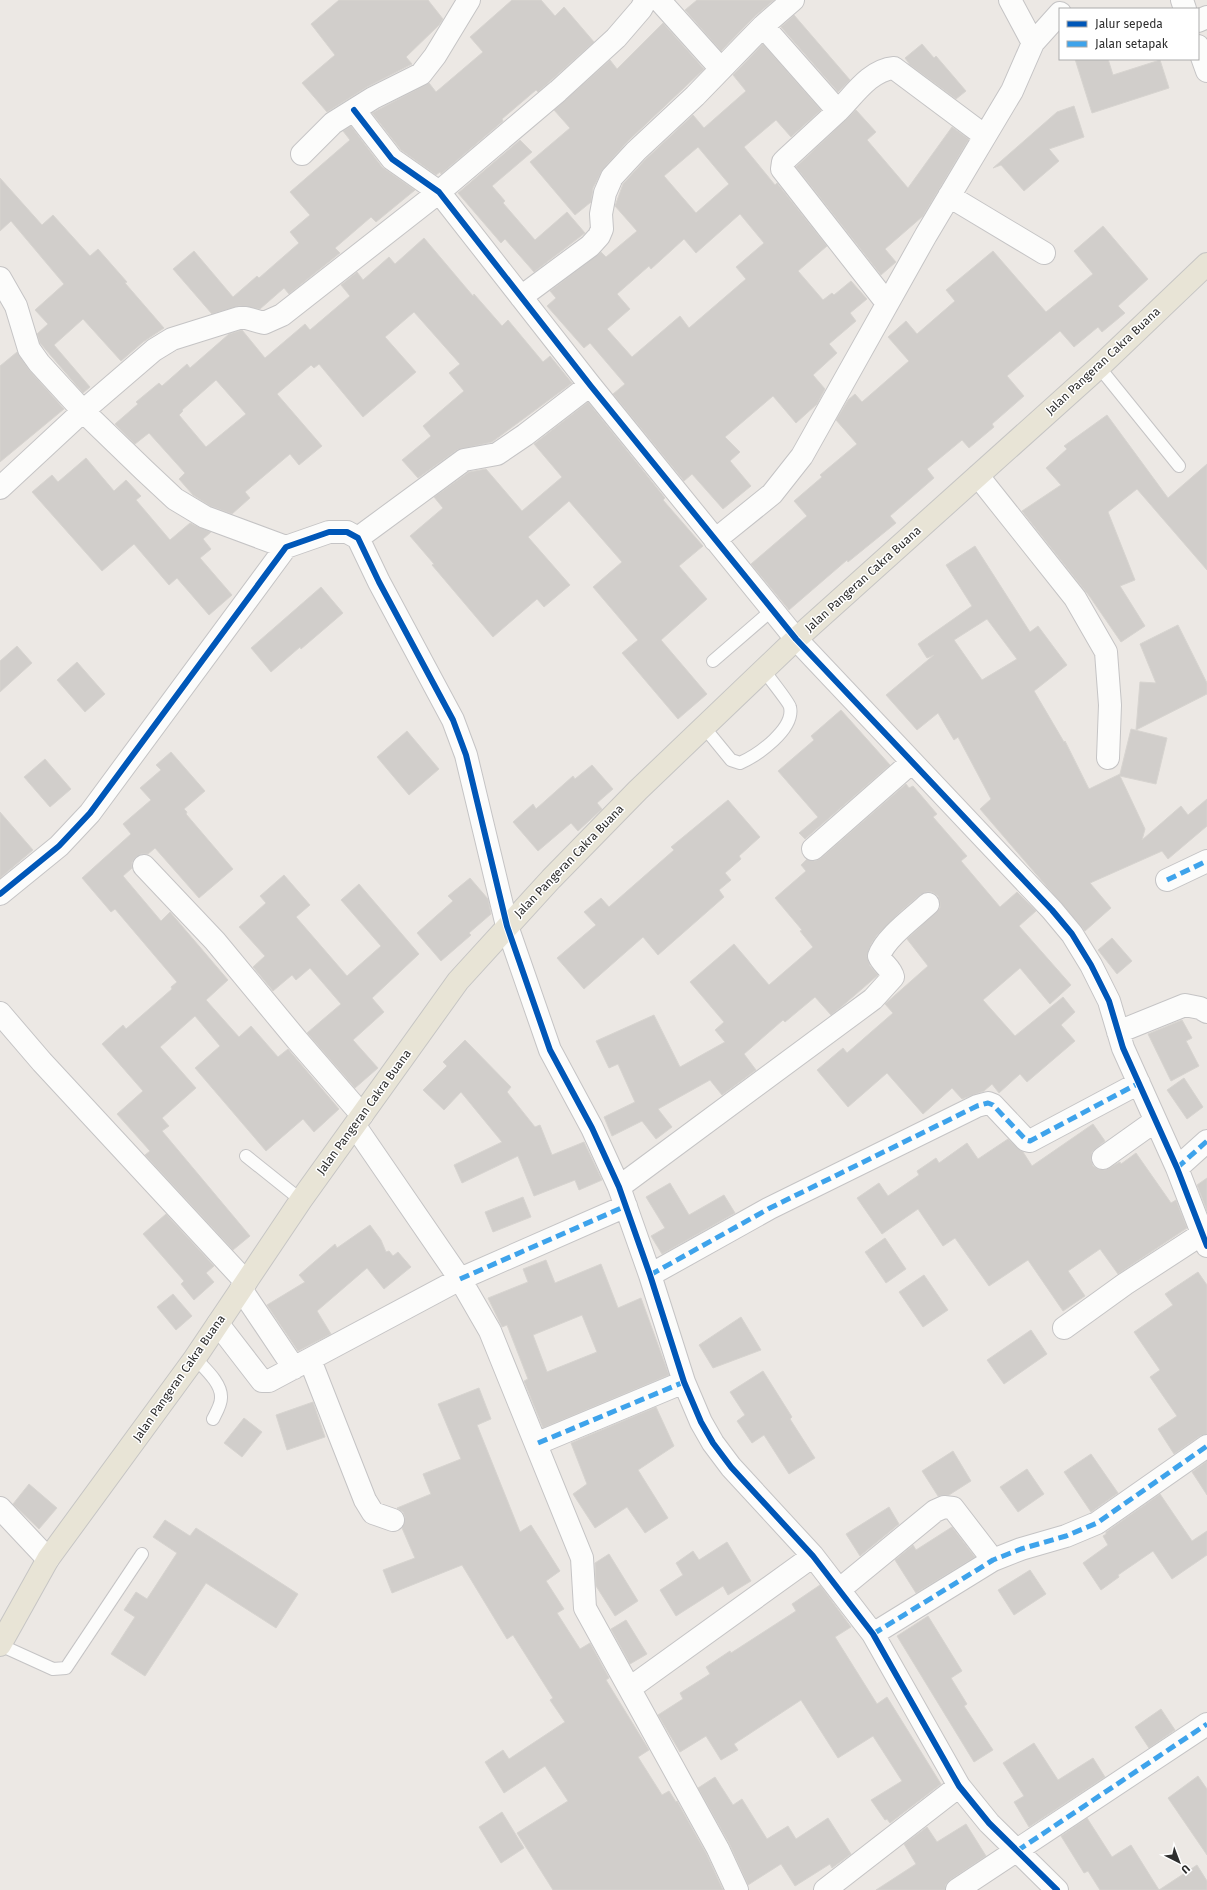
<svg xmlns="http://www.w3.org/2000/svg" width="1207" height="1890" font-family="'Fira Sans',sans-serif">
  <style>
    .building { fill: #d1cecb; stroke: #d7d4d0; fill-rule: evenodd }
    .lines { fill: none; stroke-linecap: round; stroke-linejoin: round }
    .lane-casing { stroke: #c5c4c5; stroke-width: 14 }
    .street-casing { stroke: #c5c4c5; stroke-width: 24 }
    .primary-casing { stroke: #c6c5c4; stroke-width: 24 }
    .lane { stroke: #fcfcfb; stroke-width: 12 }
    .street { stroke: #fcfcfb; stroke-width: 22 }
    .primary { stroke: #e8e4d6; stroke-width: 22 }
    .quiet { stroke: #3ea3eb; stroke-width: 5; stroke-dasharray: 10 5; stroke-linecap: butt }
    .cycleway-casing { stroke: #fff; stroke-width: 8 }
    .cycleway { stroke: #0057b8; stroke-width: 6 }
    .labels { text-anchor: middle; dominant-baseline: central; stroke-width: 3; stroke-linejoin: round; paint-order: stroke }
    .street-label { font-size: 12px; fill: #2e2e2e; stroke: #fff }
  </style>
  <rect width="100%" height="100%" fill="#ece8e4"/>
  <!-- building -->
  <path class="building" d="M 339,0 L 428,0 L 443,19 L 439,25 L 406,57 L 412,64 L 367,87 L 327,112 L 302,83 L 335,55 L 311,24 Z
    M 512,0 L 541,0 L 555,16 L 564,7 L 594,42 L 538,92 L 536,90 L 502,119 L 503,121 L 441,174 L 440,172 L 436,175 L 401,150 L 372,113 L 429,83 L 436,92 L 483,52 L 470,37 Z
    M 697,0 L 774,0 L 754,17 L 721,51 L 685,10 Z
    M 794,15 L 850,80 L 838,92 L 781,27 Z
    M 663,23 L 704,69 L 627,142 L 603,169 L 593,188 L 591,202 L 575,215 L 530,162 L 570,128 L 554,110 L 610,60 L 617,69 Z
    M 763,44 L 821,110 L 791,137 L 776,120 L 744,147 L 775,185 L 777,183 L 827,246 L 798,271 L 823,300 L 832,293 L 834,295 L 851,281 L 867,299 L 850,313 L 856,321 L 829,344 L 837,353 L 813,375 L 825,389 L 817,404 L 796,423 L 773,396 L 725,437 L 740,452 L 730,461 L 751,486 L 723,509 L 692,474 L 684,481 L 613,394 L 625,384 L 590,343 L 584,348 L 547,306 L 556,298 L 550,291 L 601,252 L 606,257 L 637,231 L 615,206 L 623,184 L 645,160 L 693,115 L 704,128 L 746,91 L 733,75 ZM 698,147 L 729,184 L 696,213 L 664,176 ZM 740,214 L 764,243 L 736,267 L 746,279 L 689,328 L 680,316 L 632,357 L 607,329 L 630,309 L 617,294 L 649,266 L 651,269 L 684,239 L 696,253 Z
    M 922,44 L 934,58 L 936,56 L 966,91 L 956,99 L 910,65 L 905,58 Z
    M 1075,59 L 1108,59 L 1113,75 L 1160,60 L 1169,88 L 1092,113 Z
    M 1074,106 L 1084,137 L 1049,149 L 1059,161 L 1024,191 L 1001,165 L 993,168 L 1057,112 Z
    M 856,110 L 876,132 L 867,140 L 908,188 L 952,127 L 969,139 L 923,216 L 885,249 L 896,262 L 881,275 L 796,167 Z
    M 351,126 L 382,167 L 415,190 L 376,222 L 371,217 L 335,248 L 340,253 L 289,294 L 284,288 L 260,309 L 239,306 L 212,314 L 173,269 L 194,251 L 233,297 L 257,276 L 259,278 L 299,243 L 290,232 L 310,215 L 290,192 L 350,140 L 343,131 Z
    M 520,140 L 532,152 L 492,186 L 505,201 L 503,203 L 535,240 L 567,212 L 585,233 L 534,272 L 505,239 L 501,243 L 458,193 Z
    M 0,178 L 42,225 L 53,215 L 90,256 L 98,249 L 127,282 L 125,283 L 164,328 L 143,342 L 121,361 L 83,319 L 54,345 L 90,387 L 83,393 L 40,343 L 37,334 L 48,324 L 35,310 L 64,284 L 11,221 L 0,231 Z
    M 1103,226 L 1148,279 L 1118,306 L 1125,313 L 1102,332 L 1098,327 L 1074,347 L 1060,331 L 1007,376 L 1024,396 L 992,424 L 994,427 L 969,448 L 962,440 L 927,469 L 934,478 L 890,516 L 896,523 L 848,562 L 847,560 L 789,610 L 751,564 L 807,516 L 794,501 L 822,477 L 820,475 L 857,444 L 836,420 L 848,400 L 855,394 L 862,402 L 909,361 L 888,337 L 906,321 L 917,334 L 955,301 L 946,290 L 993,251 L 1046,312 L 1093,274 L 1074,251 Z
    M 424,238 L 473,296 L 474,294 L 502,326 L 508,320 L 543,362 L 550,356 L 572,383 L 492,442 L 457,450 L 418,478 L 402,460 L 431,436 L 423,426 L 464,391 L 449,373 L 460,364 L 414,312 L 385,337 L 416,372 L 363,417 L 319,364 L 314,368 L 311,365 L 277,394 L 322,446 L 299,465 L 290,454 L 245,492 L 250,498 L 232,514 L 210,506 L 193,495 L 179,479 L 185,473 L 149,433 L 135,444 L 115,424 L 138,404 L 136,402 L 159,383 L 162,386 L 187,364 L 190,368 L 229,334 L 242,330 L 265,358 L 305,324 L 310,330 L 350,296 L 341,285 L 357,272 L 363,280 L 389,257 L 395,264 ZM 216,380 L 246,414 L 206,447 L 179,415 L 183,411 L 182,410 Z
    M 17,352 L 30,371 L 64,409 L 0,462 L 0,366 Z
    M 588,402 L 665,498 L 663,500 L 703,546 L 679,566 L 707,599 L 661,640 L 707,694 L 678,719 L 622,653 L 638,640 L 593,587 L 622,562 L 569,501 L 528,537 L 570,585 L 544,607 L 537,599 L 493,637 L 432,565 L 434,564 L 410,536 L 443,508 L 434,497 L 469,472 L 486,469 L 522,511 L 562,477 L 534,444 Z
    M 1107,415 L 1168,498 L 1207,464 L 1207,570 L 1137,489 L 1108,512 L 1135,580 L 1120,586 L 1145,626 L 1121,642 L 1090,597 L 1022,511 L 1061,485 L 1046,468 L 1067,449 L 1064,446 Z
    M 86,458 L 114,491 L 126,480 L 141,496 L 136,500 L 170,540 L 190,523 L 211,532 L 203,539 L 211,549 L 200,558 L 232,595 L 209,615 L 177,578 L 169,585 L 134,544 L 102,571 L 32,492 L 52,475 L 58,482 Z
    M 975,546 L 1030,632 L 1038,626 L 1067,665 L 1034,691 L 1064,742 L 1065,741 L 1089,789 L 1120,774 L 1131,729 L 1167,738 L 1156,784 L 1120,776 L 1145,829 L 1142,840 L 1181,806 L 1188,815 L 1207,799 L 1207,826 L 1168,859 L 1162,851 L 1090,883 L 1111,908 L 1085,931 L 980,809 L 991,799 L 958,737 L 954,740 L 938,713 L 917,730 L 886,695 L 934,655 L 927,658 L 918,644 L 972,606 L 946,565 ZM 987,619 L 1017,659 L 982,680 L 954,640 Z
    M 321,587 L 343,613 L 301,649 L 300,647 L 271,672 L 251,648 Z
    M 1178,625 L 1207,683 L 1207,694 L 1136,730 L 1140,682 L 1156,683 L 1140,644 Z
    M 17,646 L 32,663 L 0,692 L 0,661 Z
    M 77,662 L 105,694 L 85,712 L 57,680 Z
    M 841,710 L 890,765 L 805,839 L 799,833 L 818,817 L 778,771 L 814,740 L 811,736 Z
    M 407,731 L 439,769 L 409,795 L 377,757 Z
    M 171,752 L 205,791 L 184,809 L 187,812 L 186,814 L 233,869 L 199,898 L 155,848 L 148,854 L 141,854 L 136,857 L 132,862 L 132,868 L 123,876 L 161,921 L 170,912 L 228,980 L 206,1000 L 239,1037 L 251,1026 L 278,1057 L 288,1049 L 339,1109 L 314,1132 L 303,1119 L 266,1151 L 195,1068 L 220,1046 L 195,1016 L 160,1047 L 196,1088 L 162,1118 L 169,1126 L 162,1131 L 250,1236 L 233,1250 L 145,1155 L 150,1151 L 117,1114 L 143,1091 L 102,1044 L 123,1025 L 126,1029 L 172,989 L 171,987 L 177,982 L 115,909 L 111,912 L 82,878 L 131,834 L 123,824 L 151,800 L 140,788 L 161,770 L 156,765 Z
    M 45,759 L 71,789 L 50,807 L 24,777 Z
    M 592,765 L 613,789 L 597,803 L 602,809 L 578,831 L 571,823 L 538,851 L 513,822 L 533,804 L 536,809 L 573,776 L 575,779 Z
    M 906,784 L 909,788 L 913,786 L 937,814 L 933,817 L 967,856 L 961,861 L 1000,907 L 1017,892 L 1036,911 L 1019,926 L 1071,985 L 1050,1004 L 1020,968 L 983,1000 L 1015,1036 L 1063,997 L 1075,1012 L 1061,1025 L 1075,1041 L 1027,1082 L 1020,1074 L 999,1093 L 992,1084 L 984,1091 L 962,1099 L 952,1088 L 923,1114 L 887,1073 L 848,1107 L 817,1070 L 843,1048 L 847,1053 L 893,1013 L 885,1004 L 928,966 L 907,939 L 940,908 L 940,902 L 938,896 L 932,892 L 926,892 L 920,895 L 900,912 L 877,935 L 871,944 L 867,956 L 870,966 L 878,975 L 840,1008 L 831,1015 L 815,997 L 785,1022 L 783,1020 L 744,1054 L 756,1070 L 722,1095 L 710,1080 L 658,1109 L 672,1127 L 656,1139 L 642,1121 L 612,1136 L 604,1117 L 635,1102 L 618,1064 L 609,1068 L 596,1041 L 654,1015 L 680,1067 L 725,1042 L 715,1030 L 724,1022 L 690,982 L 734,944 L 769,985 L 813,947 L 800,931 L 802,930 L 775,898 L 806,871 L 801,865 L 807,859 L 815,861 L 821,858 Z
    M 728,800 L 760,837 L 739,856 L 741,859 L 725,873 L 731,880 L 719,890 L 724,897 L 658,955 L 643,937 L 584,989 L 557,958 L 596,925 L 584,912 L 601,898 L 609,907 L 674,850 L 671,847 Z
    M 0,812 L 33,850 L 0,878 Z
    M 284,875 L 310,905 L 296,917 L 347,976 L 381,946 L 341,900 L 359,884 L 419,954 L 372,998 L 384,1012 L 353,1040 L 378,1068 L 355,1088 L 307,1033 L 341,1004 L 310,968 L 296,980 L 292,975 L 273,991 L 253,967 L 265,956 L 239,927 L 266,903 L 260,896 Z
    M 470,878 L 488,899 L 491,914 L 469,933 L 471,935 L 441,961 L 417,933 L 453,901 L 448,896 Z
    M 1112,938 L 1132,961 L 1117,974 L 1098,950 Z
    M 1182,1020 L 1192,1038 L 1186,1041 L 1199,1066 L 1171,1081 L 1148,1034 Z
    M 465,1040 L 511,1087 L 507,1092 L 535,1127 L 540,1125 L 552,1155 L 584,1142 L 602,1180 L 579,1190 L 575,1180 L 534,1196 L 518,1156 L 462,1183 L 454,1165 L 502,1142 L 461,1092 L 444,1110 L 423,1090 L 447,1066 L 443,1062 Z
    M 1184,1078 L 1203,1107 L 1187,1119 L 1167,1090 Z
    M 1093,1124 L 1105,1141 L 1092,1152 L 1091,1160 L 1093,1166 L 1098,1169 L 1105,1170 L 1120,1162 L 1121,1164 L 1136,1153 L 1171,1203 L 1176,1200 L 1187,1228 L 1118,1274 L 1100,1249 L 1068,1271 L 1085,1296 L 1063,1311 L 1028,1260 L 989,1286 L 955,1238 L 943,1246 L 918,1209 L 882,1234 L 857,1198 L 879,1183 L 888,1196 L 919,1175 L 917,1171 L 936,1158 L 939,1163 L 967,1143 L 978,1159 L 1008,1139 L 1023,1152 L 1032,1166 Z
    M 1207,1178 L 1207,1211 L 1197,1185 Z
    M 670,1183 L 689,1215 L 724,1195 L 735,1213 L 662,1254 L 651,1236 L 665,1228 L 646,1197 Z
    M 523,1197 L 531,1217 L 493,1232 L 485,1212 Z
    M 166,1214 L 214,1266 L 206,1273 L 214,1282 L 194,1300 L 181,1284 L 184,1281 L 143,1234 Z
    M 370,1225 L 381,1240 L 386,1252 L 389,1251 L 393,1256 L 398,1252 L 411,1267 L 384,1289 L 367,1268 L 317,1311 L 331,1334 L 298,1351 L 267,1305 L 305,1282 L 299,1275 L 335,1244 L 337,1248 Z
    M 885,1238 L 906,1269 L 886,1283 L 865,1252 Z
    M 546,1260 L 555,1283 L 601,1264 L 618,1308 L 641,1298 L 669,1375 L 543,1428 L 524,1381 L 528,1379 L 507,1325 L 502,1327 L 488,1298 L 528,1282 L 523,1269 ZM 582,1315 L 597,1352 L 547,1372 L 533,1335 Z
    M 1198,1272 L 1207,1285 L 1207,1434 L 1200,1436 L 1174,1454 L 1158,1429 L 1177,1416 L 1150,1377 L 1160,1370 L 1134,1332 L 1173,1305 L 1165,1294 Z
    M 924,1275 L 948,1310 L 923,1327 L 899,1292 Z
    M 173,1294 L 192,1316 L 176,1330 L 157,1307 Z
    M 741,1317 L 761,1350 L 713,1368 L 699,1345 Z
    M 1031,1330 L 1047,1354 L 1004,1384 L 987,1360 Z
    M 763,1371 L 792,1417 L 790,1419 L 815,1458 L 789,1474 L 764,1435 L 752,1443 L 737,1421 L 745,1415 L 730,1392 Z
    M 479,1388 L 491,1419 L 477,1425 L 520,1532 L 531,1525 L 560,1571 L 546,1581 L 564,1609 L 557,1613 L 580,1649 L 590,1643 L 609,1678 L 606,1680 L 649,1750 L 638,1757 L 662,1795 L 669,1791 L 676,1802 L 677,1801 L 707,1855 L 723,1890 L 553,1890 L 517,1833 L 568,1801 L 545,1766 L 504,1793 L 485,1762 L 503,1750 L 509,1759 L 565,1722 L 550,1700 L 553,1698 L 513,1635 L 507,1639 L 462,1565 L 392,1593 L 383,1570 L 415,1558 L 402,1528 L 405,1517 L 403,1512 L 397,1508 L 431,1494 L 423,1474 L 461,1459 L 438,1404 Z
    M 313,1402 L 325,1437 L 287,1450 L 276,1415 Z
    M 656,1407 L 674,1446 L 638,1470 L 668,1518 L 645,1533 L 627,1507 L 595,1528 L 573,1494 L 587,1484 L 571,1443 Z
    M 244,1418 L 262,1432 L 242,1457 L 224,1443 Z
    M 953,1451 L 971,1481 L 949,1495 L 938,1496 L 922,1471 Z
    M 1091,1454 L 1118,1493 L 1091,1512 L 1064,1472 Z
    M 1207,1461 L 1207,1495 L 1192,1472 Z
    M 1027,1469 L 1044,1494 L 1018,1512 L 1000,1487 Z
    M 29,1484 L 57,1508 L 39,1529 L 13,1504 Z
    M 1160,1494 L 1192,1541 L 1207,1531 L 1207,1555 L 1172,1579 L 1153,1551 L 1118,1575 L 1119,1577 L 1101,1590 L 1083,1563 L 1108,1545 L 1103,1536 L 1106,1534 L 1106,1532 Z
    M 889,1507 L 899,1524 L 860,1556 L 846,1534 Z
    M 165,1520 L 190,1536 L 196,1528 L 298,1594 L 276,1628 L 206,1583 L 145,1676 L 111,1654 L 135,1617 L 124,1610 L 136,1592 L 147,1599 L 177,1553 L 153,1537 Z
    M 952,1527 L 975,1557 L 916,1593 L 895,1560 L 913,1545 L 916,1550 Z
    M 727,1542 L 751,1581 L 728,1595 L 723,1586 L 676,1616 L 660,1590 L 683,1575 L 676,1563 L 693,1551 L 699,1560 Z
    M 609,1554 L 638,1601 L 615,1616 L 596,1586 L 595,1563 Z
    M 1030,1570 L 1046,1594 L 1014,1615 L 998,1590 Z
    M 820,1585 L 851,1627 L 835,1637 L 877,1704 L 887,1697 L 941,1784 L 890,1823 L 887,1819 L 885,1820 L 871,1800 L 902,1781 L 873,1736 L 838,1758 L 801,1700 L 734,1744 L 738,1750 L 721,1760 L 706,1736 L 680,1752 L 658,1715 L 683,1699 L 680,1693 L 710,1674 L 706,1667 L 730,1651 L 731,1653 L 796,1611 L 792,1604 Z
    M 928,1616 L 962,1671 L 951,1678 L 967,1704 L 964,1706 L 993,1750 L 974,1762 L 897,1636 Z
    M 626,1620 L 647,1654 L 630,1664 L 611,1629 Z
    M 1161,1709 L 1175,1730 L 1149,1748 L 1135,1727 Z
    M 1034,1743 L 1058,1780 L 1093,1758 L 1105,1777 L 1029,1827 L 1014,1802 L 1024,1796 L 1003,1763 Z
    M 1198,1776 L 1207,1789 L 1207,1855 L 1168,1798 Z
    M 715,1777 L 733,1805 L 742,1799 L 767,1839 L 788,1826 L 796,1839 L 828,1818 L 851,1854 L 832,1868 L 830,1864 L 795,1886 L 781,1864 L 748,1885 L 729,1843 L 698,1788 Z
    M 502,1812 L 524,1848 L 501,1863 L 479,1827 Z
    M 1087,1818 L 1112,1857 L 1131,1845 L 1159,1890 L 1197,1865 L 1207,1881 L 1207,1890 L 1100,1890 L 1088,1871 L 1084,1873 L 1061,1836 Z
    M 966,1824 L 986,1856 L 950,1880 L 946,1884 L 945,1890 L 876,1890 L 916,1864 L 904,1844 L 927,1827 L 937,1842 Z"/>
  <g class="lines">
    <!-- lane casing -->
    <g class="lane-casing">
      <path id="lane" d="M 1099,367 L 1179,466
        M 713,661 L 772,610
        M 704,727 L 731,760 L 740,763 C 758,755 795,729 790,707 C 789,702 768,677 764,670
        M 246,1156 L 301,1200
        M 195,1358 C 204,1368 222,1383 221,1398 C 221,1405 216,1413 213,1419
        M 0,1645 L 53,1669 L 66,1668 L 142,1554"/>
    </g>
    <!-- street casing -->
    <g class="street-casing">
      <path id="street" d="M 659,0 L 721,69
        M 1010,0 L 1033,43
        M 1182,0 L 1185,9
        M 1198,21 L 1207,17
        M 763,26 L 838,111 C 854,95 870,70 894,68 L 985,136
        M 1198,46 L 1207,71
        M 354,110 L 392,159 L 439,192 L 590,385 L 796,639 L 1052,910 L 1072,934 L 1091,965 L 1109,1001 L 1123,1048 L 1177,1168 L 1207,1246
        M 838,111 L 787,158 L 783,162 L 782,169 L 887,303
        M 302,154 L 333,123 L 373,98 L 421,74 L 435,56 L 469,0
        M 949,196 L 1044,253
        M 0,278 L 16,306 L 29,349 L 39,363 L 83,411 L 144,470 L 175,499 L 205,517 L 286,547
        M 521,297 L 590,246 L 599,236 L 602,229 L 601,214 L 605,193 L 612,177 L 636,151 L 695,96 L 763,26 L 793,0
        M 978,476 L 1075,598 L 1106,652 L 1110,705 L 1108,758
        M 0,488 L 83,411 L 154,350 L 172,339 L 239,318 L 246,318 L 264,323 L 282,315 L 439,192 L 558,91 L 616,38 L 641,9 L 646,0
        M 358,538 L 464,460 L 497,454 L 525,435 L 590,385
        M 715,540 L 772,494 L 802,456 L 926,235 L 1012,91 L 1033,43 L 1060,13
        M 813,849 L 912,762
        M 144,866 L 215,941 L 297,1040 L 362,1115
        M 1167,880 L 1207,861
        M 0,894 L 59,846 L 90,813 L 286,547 L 329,532 L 347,532 L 358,538 L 379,582 L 453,720 L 466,755 L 507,926 L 550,1050 L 592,1128 L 619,1187 L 650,1275 L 684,1382 L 701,1422 L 713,1443 L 731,1467 L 813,1556 L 873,1634 L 959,1786 L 989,1823 L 1057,1890
        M 0,1013 L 42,1062 L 246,1282
        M 1118,1032 L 1185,1005 L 1200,1008 L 1207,1012
        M 355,1126 L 460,1279 L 490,1331 L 582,1558 L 585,1608 L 718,1849 L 737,1890
        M 1103,1158 L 1155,1121
        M 1177,1168 L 1207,1141
        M 619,1187 L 873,999 L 893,977 C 891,968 882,964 879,956 C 885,938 914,917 928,904
        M 650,1275 L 770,1208 L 977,1106 L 988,1103 L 993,1105 L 1026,1140 L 1030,1141 L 1139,1083
        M 241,1289 L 294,1368
        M 218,1324 L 262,1381 L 269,1381 L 460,1279 L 626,1206
        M 1064,1328 L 1125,1284 L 1202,1234
        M 310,1360 L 365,1500 L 373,1513 L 393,1520
        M 538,1443 L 684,1382
        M 0,1508 L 48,1559
        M 840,1589 L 935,1511 L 944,1507 L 953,1508 L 993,1560
        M 873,1634 L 993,1560 L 1021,1549 L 1066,1536 L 1097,1523 L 1207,1446
        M 630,1688 L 813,1556
        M 825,1890 L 959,1786
        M 957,1890 L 1207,1724"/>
    </g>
    <!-- primary casing -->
    <g class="primary-casing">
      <path id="primary" d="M 0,1645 L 48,1559 L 195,1358 L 301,1200 L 458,981 L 551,879 L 638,790 L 796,639 L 1099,367 L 1207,264"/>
    </g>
    <!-- lane -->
    <use href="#lane" class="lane"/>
    <!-- street -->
    <use href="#street" class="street"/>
    <!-- primary -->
    <use href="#primary" class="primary"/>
    <!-- quiet -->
    <path class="quiet" d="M 1167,880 L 1207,861
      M 1177,1168 L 1207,1141
      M 650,1275 L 770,1208 L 977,1106 L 988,1103 L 993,1105 L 1026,1140 L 1030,1141 L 1139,1083
      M 460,1279 L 626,1206
      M 538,1443 L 684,1382
      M 873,1634 L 993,1560 L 1021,1549 L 1066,1536 L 1097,1523 L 1207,1446
      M 1017,1851 L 1207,1724"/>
    <!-- cycleway casing -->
    <g class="cycleway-casing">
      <path id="cycleway" d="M 354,110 L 392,159 L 439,192 L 590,385 L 796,639 L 1052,910 L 1072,934 L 1091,965 L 1109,1001 L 1123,1048 L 1177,1168 L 1207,1246
        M 0,894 L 59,846 L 90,813 L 286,547 L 329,532 L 347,532 L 358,538 L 379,582 L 453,720 L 466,755 L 507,926 L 550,1050 L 592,1128 L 619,1187 L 650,1275 L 684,1382 L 701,1422 L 713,1443 L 731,1467 L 813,1556 L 873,1634 L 959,1786 L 989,1823 L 1057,1890"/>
    </g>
    <!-- cycleway -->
    <use href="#cycleway" class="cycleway"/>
  </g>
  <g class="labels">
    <!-- street labels -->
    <g class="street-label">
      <text transform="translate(1103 361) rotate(-43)">Jalan Pangeran Cakra Buana</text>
      <text transform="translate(863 579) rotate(-42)">Jalan Pangeran Cakra Buana</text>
      <text transform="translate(569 861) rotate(-46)">Jalan Pangeran Cakra Buana</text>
      <text transform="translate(364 1112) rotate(-54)">Jalan Pangeran Cakra Buana</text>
      <text transform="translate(179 1378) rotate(-55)">Jalan Pangeran Cakra Buana</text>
    </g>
  </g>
  <!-- legend -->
  <rect x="1059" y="8" width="140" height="52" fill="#ffffff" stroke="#ababab"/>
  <rect x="1067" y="21" width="20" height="6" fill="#0057b8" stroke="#ababab"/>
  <text x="1095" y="28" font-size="12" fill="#2e2e2e">Jalur sepeda</text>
  <rect x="1067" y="41" width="20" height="6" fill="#3ea3eb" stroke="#ababab"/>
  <text x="1095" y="48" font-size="12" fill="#2e2e2e">Jalan setapak</text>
  <!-- north arrow -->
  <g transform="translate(1179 1862) rotate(138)" stroke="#ffffff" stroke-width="3" paint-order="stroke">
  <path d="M0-3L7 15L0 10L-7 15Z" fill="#2e2e2e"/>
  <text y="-6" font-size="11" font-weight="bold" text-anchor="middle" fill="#2e2e2e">U</text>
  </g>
</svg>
